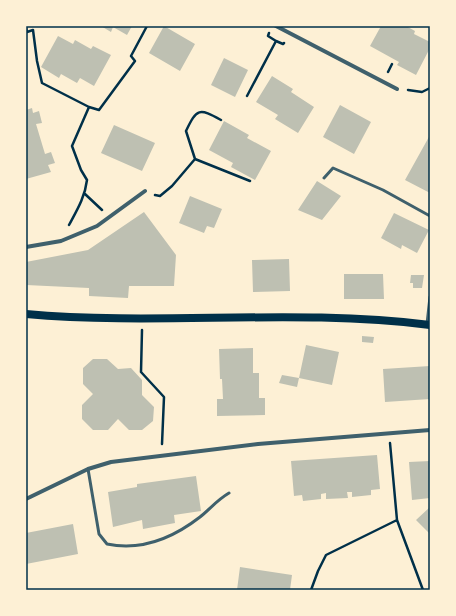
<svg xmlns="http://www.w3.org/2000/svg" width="456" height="616" font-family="Lora,serif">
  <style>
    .building { fill: #bec0b2 }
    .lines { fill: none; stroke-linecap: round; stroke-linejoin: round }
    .path { stroke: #003049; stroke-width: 2.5 }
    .service { stroke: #3f606c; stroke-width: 3 }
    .minor { stroke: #3f606c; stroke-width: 4 }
    .secondary { stroke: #003049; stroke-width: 8 }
    .neatline { fill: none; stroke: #003049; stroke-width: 1.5 }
  </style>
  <rect width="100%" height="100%" fill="#fdf0d5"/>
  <!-- building -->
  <path class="building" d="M 101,26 L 132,26 L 127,35 L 113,27 L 111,32 Z
    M 164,26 L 195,44 L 180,71 L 149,53 Z
    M 381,26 L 406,26 L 415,31 L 414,34 L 430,42 L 430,48 L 416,75 L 397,65 L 399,62 L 370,46 Z
    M 58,36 L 73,44 L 75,40 L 91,49 L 93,46 L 111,55 L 94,86 L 80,78 L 77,83 L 61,74 L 59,78 L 41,67 Z
    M 224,58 L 248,70 L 235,97 L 211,85 Z
    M 272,76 L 293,89 L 291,92 L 314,107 L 298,133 L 275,119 L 278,115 L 256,102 Z
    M 340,105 L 371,122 L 354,154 L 323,137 Z
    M 32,108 L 33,113 L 39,111 L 42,123 L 36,124 L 45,154 L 51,152 L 55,163 L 48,165 L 51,172 L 26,179 L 26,110 Z
    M 224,121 L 249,135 L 247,138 L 271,151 L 255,180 L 231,167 L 233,163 L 209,150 Z
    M 114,125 L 155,143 L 142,171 L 101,153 Z
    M 430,135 L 430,193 L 405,180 Z
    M 317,181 L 341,196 L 322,220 L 298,210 Z
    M 190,196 L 222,209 L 214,228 L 207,226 L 204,233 L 179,223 Z
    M 144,212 L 176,255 L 174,286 L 129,286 L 128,298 L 89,296 L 89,288 L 26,285 L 26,262 L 88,250 Z
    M 394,213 L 429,230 L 417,253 L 402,245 L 401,249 L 381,238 Z
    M 289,259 L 290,291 L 253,292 L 252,260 Z
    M 344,274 L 383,274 L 384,299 L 344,299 Z
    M 411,275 L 424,275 L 422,288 L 413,288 L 413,283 L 410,283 Z
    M 362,336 L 374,337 L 373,343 L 362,342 Z
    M 306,345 L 339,352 L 332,385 L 299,378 Z
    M 253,348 L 253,373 L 259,373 L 259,398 L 265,398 L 265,415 L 217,416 L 217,399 L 223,399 L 222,379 L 220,379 L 219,349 Z
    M 93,359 L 107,359 L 118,369 L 131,368 L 142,380 L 142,395 L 154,407 L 153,421 L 142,430 L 129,430 L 118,419 L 108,430 L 93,430 L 82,419 L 82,405 L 93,394 L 83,384 L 83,368 Z
    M 430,366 L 430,399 L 385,402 L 383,369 Z
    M 282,375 L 299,378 L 297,387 L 279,383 Z
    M 377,455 L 380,489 L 371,490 L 371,495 L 352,497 L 352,492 L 347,492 L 348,498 L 326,499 L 326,493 L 321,494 L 321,499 L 303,501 L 302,495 L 294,496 L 291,461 Z
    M 430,461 L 430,498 L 412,500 L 409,462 Z
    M 196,476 L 201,511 L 174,515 L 175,523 L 143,529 L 142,520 L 113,527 L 108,492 L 137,487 L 137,484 Z
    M 430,507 L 430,534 L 416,520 Z
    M 73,524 L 78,554 L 26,564 L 26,533 Z
    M 240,567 L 292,575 L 290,590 L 237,590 Z"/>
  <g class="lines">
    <!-- path -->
    <path class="path" d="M 26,28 L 27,32 L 33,30 L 37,61 L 42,83 L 89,107 L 72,146 L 81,170 L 87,180 C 85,197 77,210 69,225
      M 276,41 L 283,44 L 284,43
      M 388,72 L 392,64
      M 408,90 L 422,92 L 430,88
      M 247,96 L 276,41 L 268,36 L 269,33
      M 89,107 L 99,110 L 135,61 L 131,56 L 147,26
      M 195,159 L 186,131 C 197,108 199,108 221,120
      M 85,194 L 102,210
      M 155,195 L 160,196 L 172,186 L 195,159 L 250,181
      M 142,330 L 141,372 L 164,397 L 162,444
      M 390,443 L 397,520 L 423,590
      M 311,590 L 318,571 L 326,555 L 397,520"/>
    <!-- service -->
    <path class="service" d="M 324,178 L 333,168 L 383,190 L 430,216
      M 427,324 L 430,297
      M 88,469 L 99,534 L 107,544 C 141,551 173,538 200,517 C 210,509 217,500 229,493"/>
    <!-- minor -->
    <path class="minor" d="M 276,26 L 397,89
      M 26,247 L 61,241 L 97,226 L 145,191
      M 26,499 L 88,469 L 111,462 L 258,444 L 430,430"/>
    <!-- secondary -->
    <path class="secondary" d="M 26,314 C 160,326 296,308 430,325"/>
  </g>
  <!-- border -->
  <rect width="456" height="616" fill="none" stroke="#fdf0d5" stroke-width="54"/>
  <rect x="27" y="27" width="402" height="562" class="neatline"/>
</svg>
